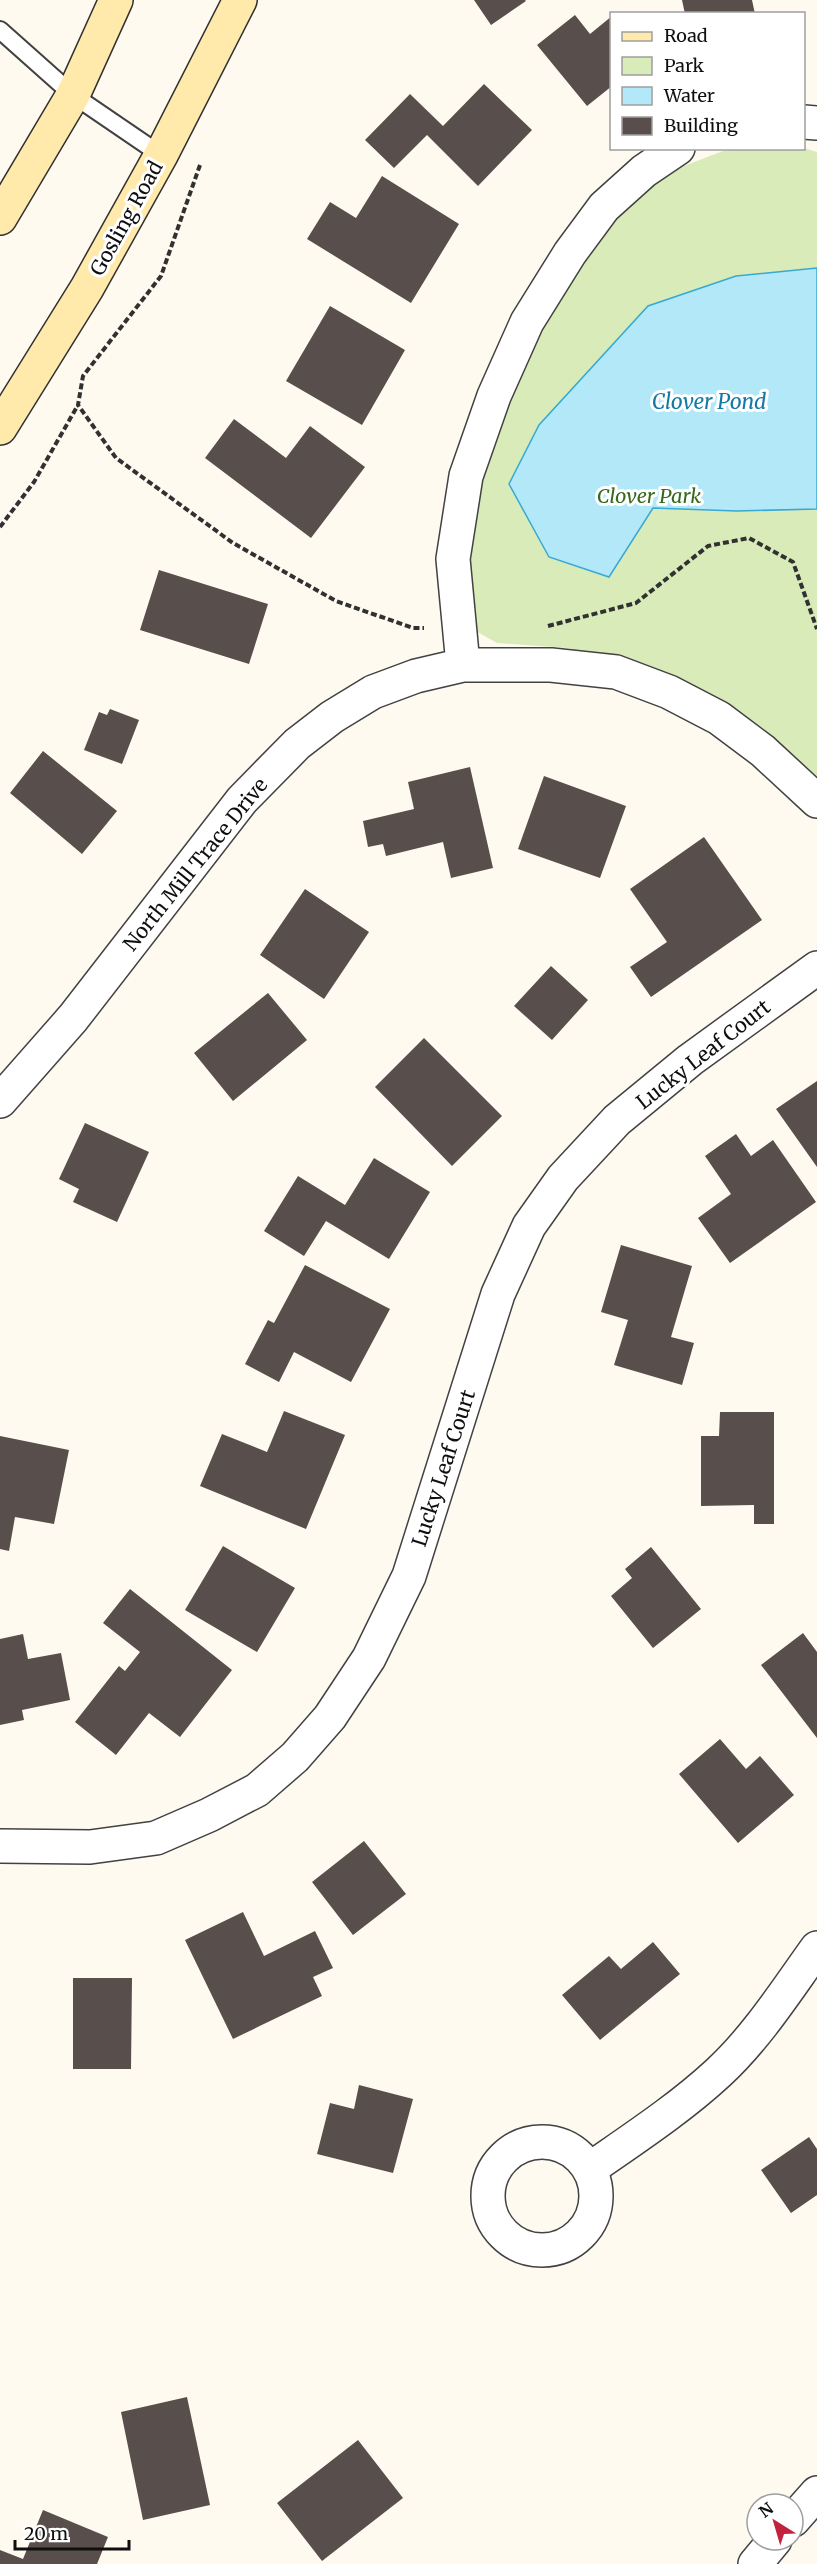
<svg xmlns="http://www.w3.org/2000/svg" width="817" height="2564" font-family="Merriweather,serif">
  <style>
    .green { fill: #d9ebb8 }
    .water { fill: #b3e8f8; stroke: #38a9d1; stroke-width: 1.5 }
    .building { fill: #584e4b }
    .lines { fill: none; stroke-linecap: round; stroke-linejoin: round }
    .service-casing { stroke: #424242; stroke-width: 20 }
    .minor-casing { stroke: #424242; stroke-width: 36 }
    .tertiary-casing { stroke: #424242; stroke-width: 36 }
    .secondary-casing { stroke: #313131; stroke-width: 36 }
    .path { stroke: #313131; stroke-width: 4; stroke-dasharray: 6 3; stroke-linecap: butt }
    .service { stroke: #fff; stroke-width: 16 }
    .minor { stroke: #fff; stroke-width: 33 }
    .tertiary { stroke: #fff; stroke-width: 33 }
    .secondary { stroke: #ffeaab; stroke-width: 33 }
    .labels { text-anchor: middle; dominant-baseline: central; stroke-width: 6; stroke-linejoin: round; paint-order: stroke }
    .street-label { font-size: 20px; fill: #0f0f0f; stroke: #fff }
    .park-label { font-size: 20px; font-style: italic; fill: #37691c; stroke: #fff }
    .water-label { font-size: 21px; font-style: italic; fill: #1379a5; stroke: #fff }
  </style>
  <rect width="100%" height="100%" fill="#fffaf0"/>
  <!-- green -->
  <path class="green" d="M 755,148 L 804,148 L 817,152 L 817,780 L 664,676 L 568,648 L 497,643 L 474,630 L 463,566 L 486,449 L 532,338 L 602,222 L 650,179 L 723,151 Z"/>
  <!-- water -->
  <path class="water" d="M 817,268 L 817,509 L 737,511 L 653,508 L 609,577 L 549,557 L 509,484 L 539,425 L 648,306 L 736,276 Z"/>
  <!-- building -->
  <path class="building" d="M 474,0 L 525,0 L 526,1 L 491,25 Z
    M 682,0 L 752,0 L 755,14 L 685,14 Z
    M 575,15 L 590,34 L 612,16 L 612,86 L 587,106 L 537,45 Z
    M 484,84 L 532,130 L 478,186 L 427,135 L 394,168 L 365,140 L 410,94 L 443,126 Z
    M 382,176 L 459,224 L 411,303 L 307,239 L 330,202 L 356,218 Z
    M 330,306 L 405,350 L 362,425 L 286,381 Z
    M 234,419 L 286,458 L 310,426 L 365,467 L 311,538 L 205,458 Z
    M 159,570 L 268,604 L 249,664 L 140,630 Z
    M 110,709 L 139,720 L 122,764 L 84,750 L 99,712 L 107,715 Z
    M 43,751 L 117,811 L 82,854 L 10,793 Z
    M 470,767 L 493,868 L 451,878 L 443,842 L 386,856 L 383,844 L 368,847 L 363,821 L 414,809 L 408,782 Z
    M 544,776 L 626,806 L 600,878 L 518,849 Z
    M 704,837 L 762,920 L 651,997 L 630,967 L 667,942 L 630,889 Z
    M 305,889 L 369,932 L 324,999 L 260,955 Z
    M 551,966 L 588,1000 L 552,1040 L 514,1006 Z
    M 268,993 L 307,1040 L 233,1101 L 194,1053 Z
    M 424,1038 L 502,1116 L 452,1166 L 375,1087 Z
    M 817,1081 L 817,1167 L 776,1109 Z
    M 85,1123 L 149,1152 L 117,1222 L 73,1202 L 79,1189 L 59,1179 Z
    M 736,1134 L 751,1156 L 773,1140 L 816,1202 L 730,1263 L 698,1218 L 731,1194 L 705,1156 Z
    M 374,1158 L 430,1192 L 389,1259 L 326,1221 L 304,1256 L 264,1231 L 298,1176 L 345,1205 Z
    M 621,1245 L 692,1266 L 671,1337 L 694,1343 L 682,1385 L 614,1365 L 628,1320 L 601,1312 Z
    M 305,1265 L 390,1309 L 351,1382 L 294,1352 L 279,1382 L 245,1364 L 268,1320 L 274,1323 Z
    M 284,1411 L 345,1435 L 306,1529 L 200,1486 L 222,1434 L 267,1452 Z
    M 720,1412 L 774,1412 L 774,1524 L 754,1524 L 754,1505 L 701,1506 L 701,1436 L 719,1436 Z
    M 0,1436 L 69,1450 L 54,1524 L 15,1517 L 9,1551 L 0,1549 Z
    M 223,1546 L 295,1588 L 257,1652 L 185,1610 Z
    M 651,1547 L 701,1609 L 653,1648 L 611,1596 L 632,1578 L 625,1569 Z
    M 130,1589 L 232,1670 L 180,1737 L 149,1713 L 116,1755 L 75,1722 L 119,1666 L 125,1671 L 140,1652 L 103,1623 Z
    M 803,1633 L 817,1652 L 817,1738 L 761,1665 Z
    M 23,1634 L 28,1659 L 61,1653 L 70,1700 L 22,1710 L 24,1720 L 0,1725 L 0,1639 Z
    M 720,1739 L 746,1769 L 760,1756 L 794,1795 L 738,1843 L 679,1774 Z
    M 364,1841 L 406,1894 L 353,1935 L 312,1882 Z
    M 243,1912 L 264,1956 L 315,1931 L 333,1968 L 313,1977 L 322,1996 L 233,2039 L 185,1940 Z
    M 653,1942 L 680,1974 L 600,2040 L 562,1995 L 609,1956 L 621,1969 Z
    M 73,1978 L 132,1978 L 131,2069 L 73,2069 Z
    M 359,2085 L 413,2099 L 393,2173 L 317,2154 L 330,2103 L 354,2109 Z
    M 809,2137 L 817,2149 L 817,2195 L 791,2213 L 761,2170 Z
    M 187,2397 L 210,2505 L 143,2520 L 121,2412 Z
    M 358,2440 L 403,2498 L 322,2561 L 277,2503 Z
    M 43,2510 L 108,2537 L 97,2564 L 0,2564 L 0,2550 L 23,2559 Z"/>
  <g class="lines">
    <!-- service casing -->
    <g class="service-casing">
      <path id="service" d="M 0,30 L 73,95 L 161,155"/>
    </g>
    <!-- minor casing -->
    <g class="minor-casing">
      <path id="minor" d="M 804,122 L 817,123
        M 463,665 L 453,559 L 466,476 L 494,396 L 527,322 L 570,253 L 604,207 L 644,171 L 678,148
        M 0,1101 L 73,1018 L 242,800 L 297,744 L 332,717 L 373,692 L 416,676 L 463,665 L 551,665 L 616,672 L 669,692 L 719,718 L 763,751 L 817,801
        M 0,1846 L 90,1847 L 156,1838 L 209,1815 L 257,1790 L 295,1757 L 330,1717 L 369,1658 L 409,1576 L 498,1294 L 529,1226 L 563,1178 L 617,1120 L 690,1060 L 817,968
        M488 2196a54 54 0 1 1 108 0a54 54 0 1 1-108 0Z
        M 590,2169 C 633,2139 679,2109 718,2073 C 757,2037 786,1991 817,1948"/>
    </g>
    <!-- tertiary casing -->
    <g class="tertiary-casing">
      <path id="tertiary" d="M 793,2520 L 817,2493
        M 755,2564 L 775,2540"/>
    </g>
    <!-- secondary casing -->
    <g class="secondary-casing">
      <path id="secondary" d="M 0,218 L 73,95 L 116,0
        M 0,428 L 87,288 L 161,155 L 240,0"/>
    </g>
    <!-- path -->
    <path class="path" d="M 200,165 L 161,276 L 83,376 L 78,405 L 116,458 L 233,543 L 336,601 L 413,628 L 424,628
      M 0,527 L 34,482 L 78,405
      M 548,626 L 636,603 L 708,546 L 749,538 L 793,562 L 817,629"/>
    <!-- service -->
    <use href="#service" class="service"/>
    <!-- minor -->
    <use href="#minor" class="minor"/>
    <!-- tertiary -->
    <use href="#tertiary" class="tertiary"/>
    <!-- secondary -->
    <use href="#secondary" class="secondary"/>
  </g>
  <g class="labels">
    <!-- street labels -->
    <g class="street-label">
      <text transform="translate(126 218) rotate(-61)">Gosling Road</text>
      <text transform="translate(195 864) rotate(-51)">North Mill Trace Drive</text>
      <text transform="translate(703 1054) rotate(-38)">Lucky Leaf Court</text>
      <text transform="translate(443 1468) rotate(-72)">Lucky Leaf Court</text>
    </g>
    <!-- park labels -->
    <g class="park-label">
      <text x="649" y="495">Clover Park</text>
    </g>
    <!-- water labels -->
    <g class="water-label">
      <text x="709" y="401">Clover Pond</text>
    </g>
  </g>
  <!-- legend -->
  <rect x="610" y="12" width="195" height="138" fill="#ffffff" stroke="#9f9f9f" stroke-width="1.5"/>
  <rect x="622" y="32" width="30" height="9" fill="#ffeaab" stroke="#9f9f9f" stroke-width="1.5"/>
  <text x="664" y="42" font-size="18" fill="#0f0f0f">Road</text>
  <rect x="622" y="57" width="30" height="18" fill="#d9ebb8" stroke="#9f9f9f" stroke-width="1.5"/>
  <text x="664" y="72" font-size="18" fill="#0f0f0f">Park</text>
  <rect x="622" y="87" width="30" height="18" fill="#b3e8f8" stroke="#9f9f9f" stroke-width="1.5"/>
  <text x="664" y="102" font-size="18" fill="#0f0f0f">Water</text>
  <rect x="622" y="117" width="30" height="18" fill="#584e4b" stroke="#9f9f9f" stroke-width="1.5"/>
  <text x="664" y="132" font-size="18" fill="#0f0f0f">Building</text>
  <!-- north arrow -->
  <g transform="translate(775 2522) rotate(323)"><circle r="28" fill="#ffffff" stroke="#9f9f9f" stroke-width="1.5"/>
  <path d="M0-4.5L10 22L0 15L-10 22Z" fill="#c3223f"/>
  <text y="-9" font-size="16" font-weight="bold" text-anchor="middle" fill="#0f0f0f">N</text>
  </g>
  <!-- scale -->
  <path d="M15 2540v9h114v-9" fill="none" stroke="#0f0f0f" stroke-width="3"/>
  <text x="24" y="2540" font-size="18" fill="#0f0f0f" stroke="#ffffff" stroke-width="4.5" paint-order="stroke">20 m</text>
</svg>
